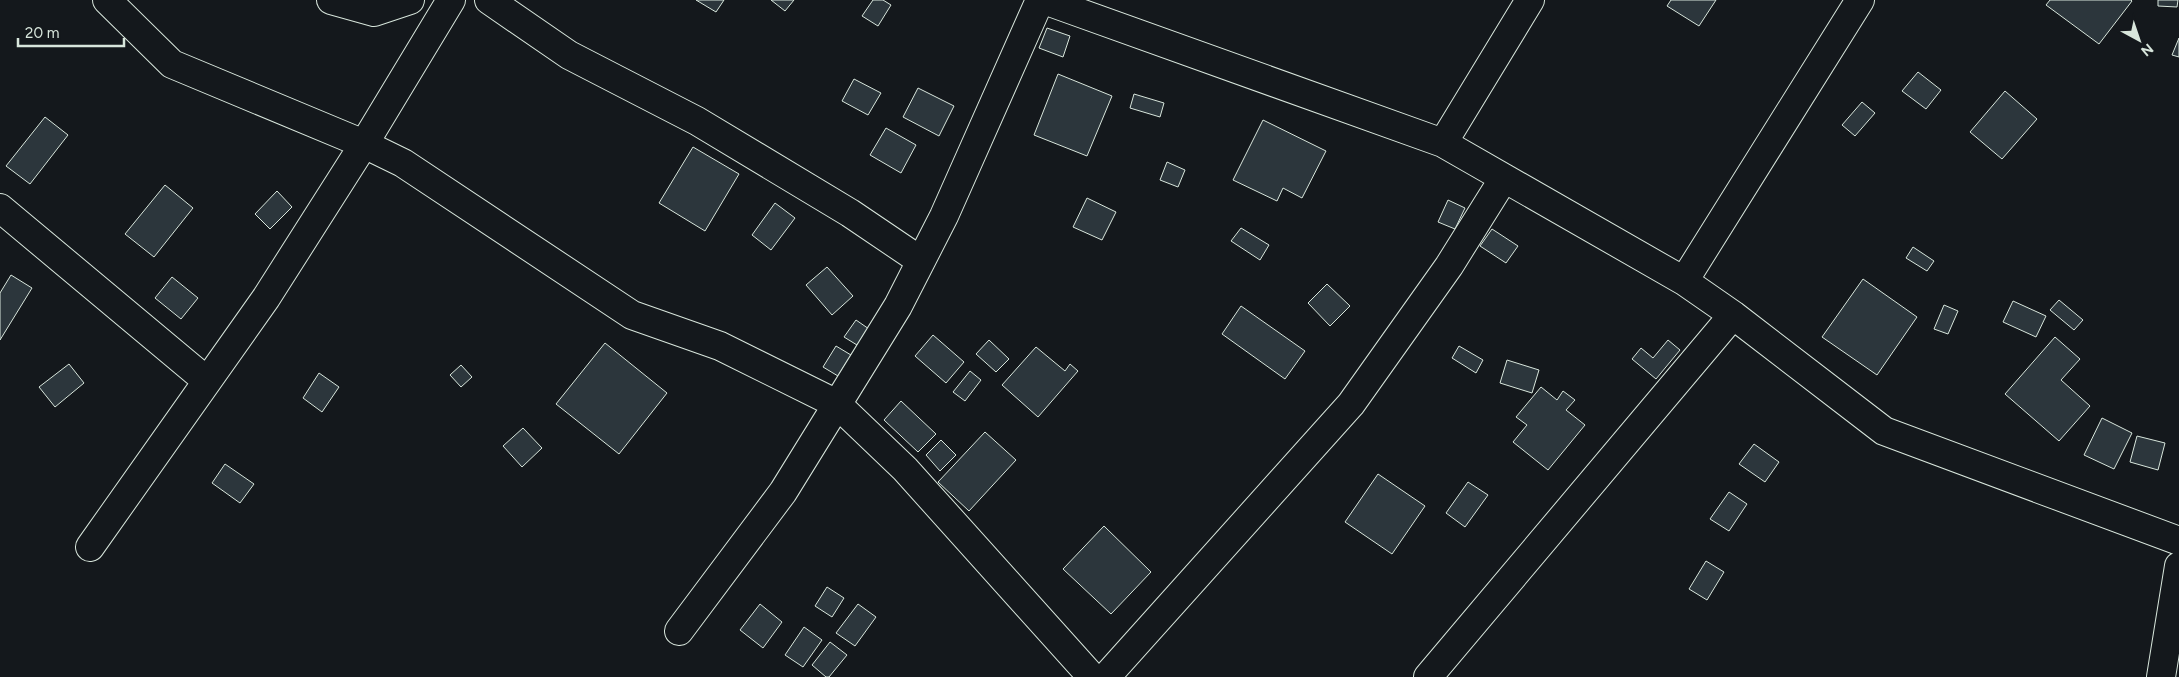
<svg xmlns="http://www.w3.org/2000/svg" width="2179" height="677" font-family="Figtree,sans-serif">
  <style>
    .building { fill: #2c363c; stroke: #d8e6dc }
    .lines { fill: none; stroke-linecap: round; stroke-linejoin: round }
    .minor-casing { stroke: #d8e6dc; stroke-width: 30 }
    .minor { stroke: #14181c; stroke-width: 28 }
  </style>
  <rect width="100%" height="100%" fill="#14181c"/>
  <!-- building -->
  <path class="building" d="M 696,0 L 724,0 L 716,12 Z
    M 771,0 L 794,0 L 785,11 Z
    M 873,0 L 883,0 L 891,5 L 878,26 L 862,16 Z
    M 1671,0 L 1716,0 L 1699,26 L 1667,6 Z
    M 2050,0 L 2131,0 L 2132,1 L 2099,44 L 2046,5 Z
    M 2158,0 L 2178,0 L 2177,7 L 2158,6 Z
    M 1047,28 L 1070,36 L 1063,57 L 1039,48 Z
    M 2179,38 L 2179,57 L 2172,55 Z
    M 1918,72 L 1941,90 L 1926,109 L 1902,91 Z
    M 1058,74 L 1112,96 L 1087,156 L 1034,135 Z
    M 854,79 L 881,93 L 868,115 L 842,101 Z
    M 918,88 L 954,106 L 939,136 L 903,117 Z
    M 2005,91 L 2037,119 L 2002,159 L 1970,132 Z
    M 1134,94 L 1164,103 L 1160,117 L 1130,108 Z
    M 1862,102 L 1875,113 L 1855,136 L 1842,125 Z
    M 45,117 L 68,135 L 30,184 L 6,166 Z
    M 1263,120 L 1326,151 L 1302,198 L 1283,188 L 1277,201 L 1233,180 Z
    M 886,128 L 916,145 L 901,173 L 870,155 Z
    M 693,147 L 739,174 L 705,231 L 659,203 Z
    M 1167,162 L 1185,170 L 1178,187 L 1160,180 Z
    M 165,185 L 193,208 L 154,257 L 125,234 Z
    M 277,191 L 292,207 L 270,229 L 255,214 Z
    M 1087,198 L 1116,212 L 1102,240 L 1073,227 Z
    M 1448,200 L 1465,208 L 1455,229 L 1438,222 Z
    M 775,203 L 795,218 L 771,250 L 752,235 Z
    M 1241,228 L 1269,245 L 1260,260 L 1231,241 Z
    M 1492,229 L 1518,246 L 1506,263 L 1480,246 Z
    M 1913,247 L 1934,261 L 1927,271 L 1906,258 Z
    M 827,267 L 853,296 L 832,315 L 806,285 Z
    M 11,275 L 32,288 L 0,340 L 0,293 Z
    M 172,277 L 198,298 L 181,319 L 155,298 Z
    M 1863,279 L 1917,317 L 1877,375 L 1822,337 Z
    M 1327,284 L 1350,306 L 1330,326 L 1308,303 Z
    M 2059,300 L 2083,320 L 2074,330 L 2050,310 Z
    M 2013,301 L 2046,316 L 2036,337 L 2003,322 Z
    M 1944,305 L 1958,311 L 1948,334 L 1934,329 Z
    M 1241,306 L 1305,351 L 1285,379 L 1222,334 Z
    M 856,320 L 869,329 L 857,345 L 844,337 Z
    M 933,335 L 964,362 L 946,383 L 915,356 Z
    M 2055,337 L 2080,359 L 2061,380 L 2090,406 L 2059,441 L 2005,394 Z
    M 989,340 L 1009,359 L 996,372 L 976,354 Z
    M 1668,340 L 1680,350 L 1656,379 L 1632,359 L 1641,348 L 1653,358 Z
    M 605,343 L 667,393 L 619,454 L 556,404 Z
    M 836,346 L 851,355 L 838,376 L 823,367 Z
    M 1459,346 L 1483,360 L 1476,373 L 1452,358 Z
    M 1036,347 L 1065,371 L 1070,364 L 1078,371 L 1038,417 L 1002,385 Z
    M 1507,360 L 1539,370 L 1532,393 L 1500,383 Z
    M 69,364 L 84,383 L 55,407 L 39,387 Z
    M 461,365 L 472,377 L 461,387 L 450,375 Z
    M 970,371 L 981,380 L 965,401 L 953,392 Z
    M 319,373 L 339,387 L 322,412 L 303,398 Z
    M 1541,387 L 1557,400 L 1563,391 L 1575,400 L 1566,410 L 1585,425 L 1548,470 L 1513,442 L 1527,425 L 1516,417 Z
    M 901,401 L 936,434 L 918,452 L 884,420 Z
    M 2102,418 L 2132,433 L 2114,469 L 2084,455 Z
    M 523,428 L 542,448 L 522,467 L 503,446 Z
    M 985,432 L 1016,460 L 969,511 L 938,482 Z
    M 2137,436 L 2165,443 L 2158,470 L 2130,462 Z
    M 941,440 L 956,455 L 940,471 L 926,455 Z
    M 1754,444 L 1779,462 L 1765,482 L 1739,464 Z
    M 225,464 L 254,484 L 240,503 L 212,483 Z
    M 1378,474 L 1425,506 L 1392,554 L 1345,522 Z
    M 1468,482 L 1488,495 L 1465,527 L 1446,513 Z
    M 1729,492 L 1747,504 L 1729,531 L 1710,519 Z
    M 1104,526 L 1151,572 L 1111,614 L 1063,569 Z
    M 1706,561 L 1724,572 L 1707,600 L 1689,589 Z
    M 827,587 L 844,598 L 832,617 L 815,606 Z
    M 760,604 L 782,622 L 763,648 L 740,630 Z
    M 858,604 L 876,617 L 855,646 L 836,633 Z
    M 804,627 L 822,640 L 803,667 L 785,655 Z
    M 830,642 L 847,655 L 829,677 L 826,677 L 812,665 Z"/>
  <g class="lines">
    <!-- minor casing -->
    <g class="minor-casing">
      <path id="minor" d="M 107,0 L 172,64 L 364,144 L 403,163 L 632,315 L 720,346 L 837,404 L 905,469 L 1092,677
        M 331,0 L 374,12 L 410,0
        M 489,0 L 569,55 L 697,121 L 850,213 L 921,261
        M 1044,0 L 1443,143 L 1684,281 L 1860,0
        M 1443,143 L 1530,0
        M 0,208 L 207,381
        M 1684,281 L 1733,315 L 1884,431 L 2179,541
        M 90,547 L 266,298 L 364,144 L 451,0
        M 679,631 L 783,492 L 898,306 L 944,216 L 1040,0
        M 1106,677 L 1351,404 L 1449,266 L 1504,178
        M 1428,677 L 1733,315
        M 2161,677 L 2179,566"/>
    </g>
    <!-- minor -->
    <use href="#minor" class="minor"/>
  </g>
  <!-- north arrow -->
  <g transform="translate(2139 40) rotate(140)" stroke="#14181c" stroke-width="4" paint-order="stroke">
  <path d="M0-4L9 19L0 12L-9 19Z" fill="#d8e6dc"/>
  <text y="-8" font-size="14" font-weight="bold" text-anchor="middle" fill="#d8e6dc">N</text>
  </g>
  <!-- scale -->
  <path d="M18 38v8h106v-8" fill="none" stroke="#d8e6dc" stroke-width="2.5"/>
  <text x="25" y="38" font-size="15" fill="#d8e6dc" stroke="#14181c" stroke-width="4" paint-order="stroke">20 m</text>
</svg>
